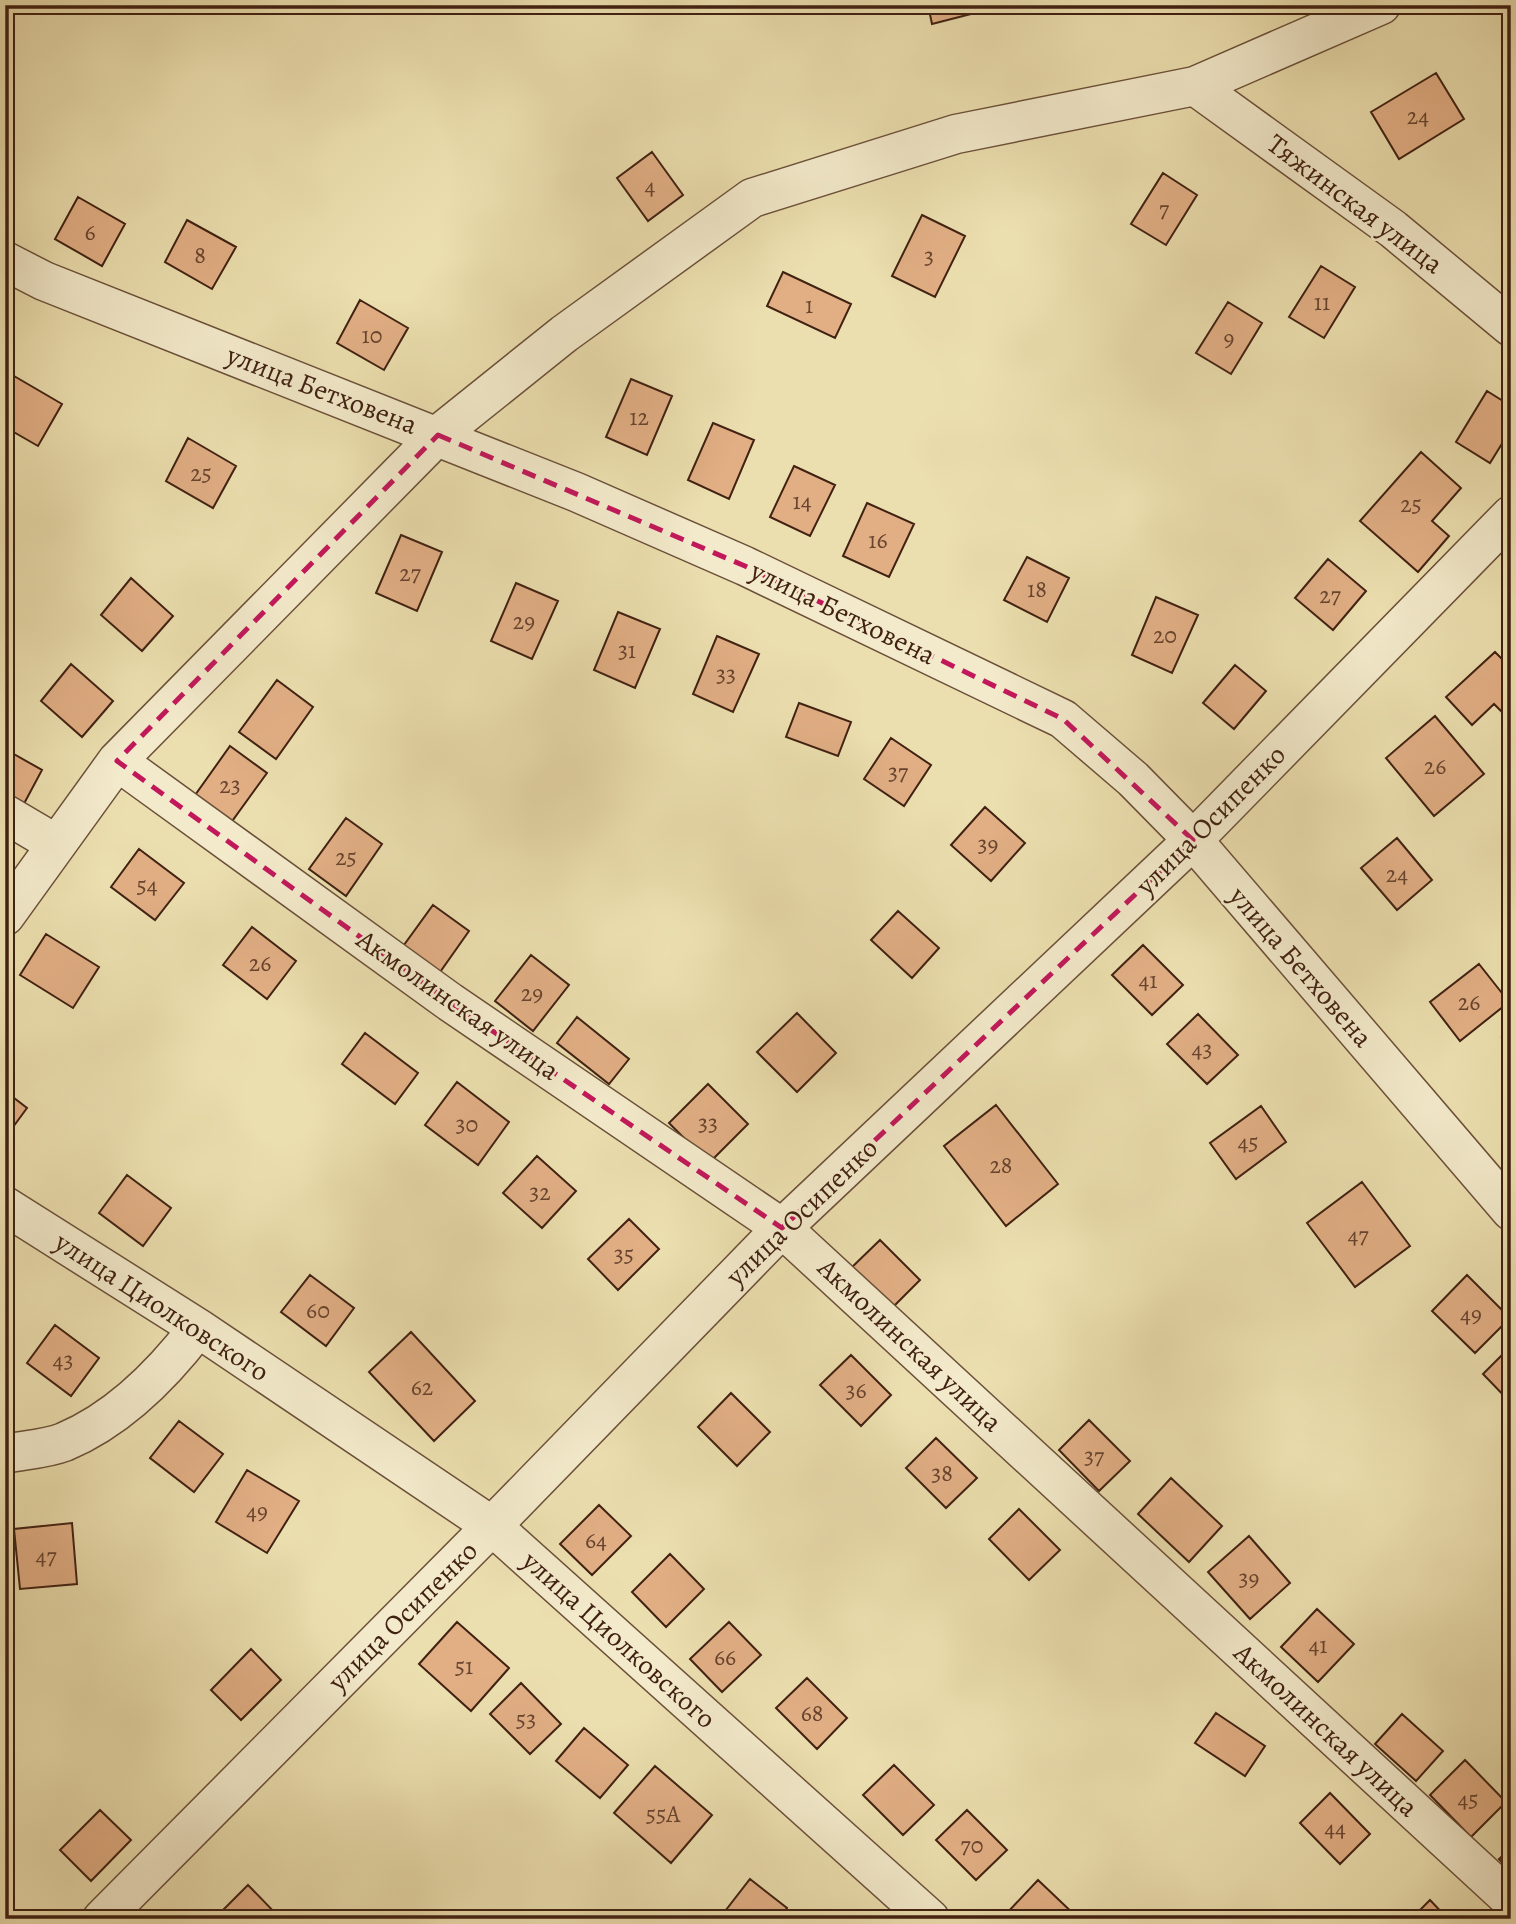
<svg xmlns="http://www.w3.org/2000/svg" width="1516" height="1924" font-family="Alegreya,serif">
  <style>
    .building { fill: #e2af85; stroke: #402112; stroke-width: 2 }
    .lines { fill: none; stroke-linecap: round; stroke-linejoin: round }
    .minor-casing { stroke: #6b5039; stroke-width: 41 }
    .minor { stroke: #f3eacb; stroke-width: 38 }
    .marked { fill: none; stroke: #c2185b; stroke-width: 5; stroke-dasharray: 14 9; stroke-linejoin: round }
    .labels { text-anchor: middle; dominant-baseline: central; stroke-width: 5; stroke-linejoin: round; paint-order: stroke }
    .number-label { font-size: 24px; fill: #68442f }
    .street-label { font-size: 28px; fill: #402112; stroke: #f3eacb }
  </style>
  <rect width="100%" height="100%" fill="#ecdfaf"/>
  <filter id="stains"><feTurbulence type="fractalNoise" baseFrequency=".00286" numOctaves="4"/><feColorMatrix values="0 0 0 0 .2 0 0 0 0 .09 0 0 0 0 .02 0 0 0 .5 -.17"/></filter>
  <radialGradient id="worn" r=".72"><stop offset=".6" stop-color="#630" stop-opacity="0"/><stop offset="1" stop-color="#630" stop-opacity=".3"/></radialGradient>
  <!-- building -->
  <path class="building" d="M 928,5 L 1006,5 L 932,24 Z
    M 1436,73 L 1464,119 L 1399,159 L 1371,112 Z
    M 652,152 L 683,195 L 648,221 L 617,178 Z
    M 1163,173 L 1197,195 L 1166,245 L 1131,224 Z
    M 78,197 L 125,224 L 102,266 L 55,239 Z
    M 922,215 L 965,236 L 935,297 L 892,276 Z
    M 187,220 L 236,247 L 212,289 L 165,262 Z
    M 1321,266 L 1355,287 L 1324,338 L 1289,317 Z
    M 783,272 L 851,304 L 835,338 L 767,306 Z
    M 360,300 L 408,328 L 384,370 L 337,343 Z
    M 1228,302 L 1262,323 L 1231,374 L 1196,353 Z
    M 14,376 L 62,404 L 38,446 L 5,427 L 5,392 Z
    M 631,379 L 672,396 L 647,455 L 606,437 Z
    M 1487,391 L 1511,406 L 1511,429 L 1490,463 L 1456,442 Z
    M 713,423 L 754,440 L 729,499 L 688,480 Z
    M 188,438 L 236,466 L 213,508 L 166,481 Z
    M 1421,452 L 1461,488 L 1432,521 L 1449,536 L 1418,572 L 1360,521 Z
    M 794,466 L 835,485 L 810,536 L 770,517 Z
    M 867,503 L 914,524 L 889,577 L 843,556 Z
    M 401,535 L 442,552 L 417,611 L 376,593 Z
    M 1027,557 L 1069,578 L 1047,622 L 1004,600 Z
    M 1328,559 L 1366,591 L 1333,630 L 1295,598 Z
    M 131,578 L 173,616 L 142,651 L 101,615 Z
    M 516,583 L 558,601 L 532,659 L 491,641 Z
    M 1156,597 L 1198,615 L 1172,673 L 1132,655 Z
    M 618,612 L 660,629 L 635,688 L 594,670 Z
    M 717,636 L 759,654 L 733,712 L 693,694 Z
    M 1495,652 L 1511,668 L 1511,721 L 1494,704 L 1472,725 L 1446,697 Z
    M 71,664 L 113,701 L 82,737 L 41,701 Z
    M 1235,665 L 1266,691 L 1234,729 L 1203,703 Z
    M 277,680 L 313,707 L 276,759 L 239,732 Z
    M 799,703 L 851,722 L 838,756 L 786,737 Z
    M 1435,716 L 1484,774 L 1434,816 L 1386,758 Z
    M 891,738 L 931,765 L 904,806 L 864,779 Z
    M 230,746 L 267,773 L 230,824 L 193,798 Z
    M 5,749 L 42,770 L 19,813 L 5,805 Z
    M 985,807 L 1025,843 L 991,881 L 951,845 Z
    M 346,818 L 382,844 L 346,896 L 309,869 Z
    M 1397,838 L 1432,880 L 1397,910 L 1361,868 Z
    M 139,849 L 184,883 L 155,920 L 111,887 Z
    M 433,905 L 469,931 L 433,982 L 396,956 Z
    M 898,911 L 939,948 L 912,978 L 871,940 Z
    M 252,927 L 296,961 L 267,999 L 223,965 Z
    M 46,934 L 99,967 L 73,1008 L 20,975 Z
    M 1143,945 L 1183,985 L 1152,1015 L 1112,975 Z
    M 531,955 L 569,985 L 533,1031 L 495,1001 Z
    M 1479,964 L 1509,1002 L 1460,1041 L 1430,1002 Z
    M 797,1013 L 836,1053 L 797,1092 L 757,1052 Z
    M 1198,1014 L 1238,1055 L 1207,1084 L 1167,1044 Z
    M 577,1017 L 629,1059 L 609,1084 L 557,1043 Z
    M 1511,1029 L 1511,1047 L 1502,1037 Z
    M 365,1033 L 418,1073 L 395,1104 L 342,1064 Z
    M 457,1082 L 509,1122 L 478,1165 L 425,1125 Z
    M 708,1084 L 748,1124 L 709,1163 L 669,1123 Z
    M 5,1091 L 27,1108 L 5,1138 Z
    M 996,1105 L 1058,1184 L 1006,1226 L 944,1146 Z
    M 1261,1106 L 1286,1142 L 1236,1179 L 1210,1143 Z
    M 537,1156 L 576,1191 L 542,1228 L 503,1193 Z
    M 127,1175 L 171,1208 L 143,1246 L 99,1213 Z
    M 1362,1182 L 1410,1246 L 1355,1287 L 1307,1223 Z
    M 629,1219 L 659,1249 L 618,1290 L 588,1259 Z
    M 880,1240 L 920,1280 L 890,1310 L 849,1270 Z
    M 310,1275 L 354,1308 L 326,1346 L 281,1312 Z
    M 1467,1275 L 1510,1318 L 1475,1353 L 1432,1311 Z
    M 55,1325 L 99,1358 L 71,1396 L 27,1363 Z
    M 411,1332 L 475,1401 L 434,1441 L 369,1372 Z
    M 1511,1346 L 1511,1403 L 1483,1374 Z
    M 851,1355 L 891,1395 L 861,1426 L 820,1385 Z
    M 731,1393 L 770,1432 L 737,1466 L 698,1427 Z
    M 1089,1420 L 1130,1461 L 1099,1491 L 1059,1450 Z
    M 179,1421 L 223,1454 L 194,1492 L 150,1458 Z
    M 936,1438 L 977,1478 L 946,1508 L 906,1468 Z
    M 247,1470 L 299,1501 L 267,1553 L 216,1522 Z
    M 1171,1478 L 1222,1526 L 1189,1562 L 1138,1514 Z
    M 599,1505 L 631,1536 L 592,1575 L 560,1544 Z
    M 1019,1509 L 1060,1550 L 1029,1580 L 989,1539 Z
    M 72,1523 L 77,1584 L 20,1589 L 14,1529 Z
    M 1249,1536 L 1290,1583 L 1250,1619 L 1208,1572 Z
    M 670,1554 L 704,1589 L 666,1627 L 632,1592 Z
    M 1317,1609 L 1354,1644 L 1318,1682 L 1281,1647 Z
    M 457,1622 L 509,1668 L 471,1711 L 419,1664 Z
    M 729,1622 L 761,1655 L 722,1692 L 690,1659 Z
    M 251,1649 L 281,1680 L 241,1720 L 211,1690 Z
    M 807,1678 L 847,1718 L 817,1749 L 776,1708 Z
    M 521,1683 L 561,1724 L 530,1754 L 490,1714 Z
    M 1216,1713 L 1265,1746 L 1245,1776 L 1195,1743 Z
    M 1402,1714 L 1443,1751 L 1416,1781 L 1375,1744 Z
    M 584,1728 L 628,1765 L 600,1798 L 556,1761 Z
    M 1465,1760 L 1506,1802 L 1471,1837 L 1430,1795 Z
    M 894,1765 L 934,1805 L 903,1835 L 863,1795 Z
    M 655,1766 L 712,1815 L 671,1863 L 614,1813 Z
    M 1330,1793 L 1370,1834 L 1340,1864 L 1300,1823 Z
    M 100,1810 L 131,1840 L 91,1881 L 60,1850 Z
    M 967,1810 L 1007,1850 L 976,1880 L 936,1840 Z
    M 1511,1848 L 1511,1872 L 1499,1859 Z
    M 750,1879 L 787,1908 L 779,1919 L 719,1919 Z
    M 1038,1880 L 1079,1919 L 1009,1919 L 1005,1915 Z
    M 248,1885 L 281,1919 L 214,1919 Z
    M 1430,1900 L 1448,1919 L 1411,1919 Z"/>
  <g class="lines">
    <!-- minor casing -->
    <g class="minor-casing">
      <path id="minor" d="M 1195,86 L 1393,229 L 1511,327
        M 5,261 L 44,281 L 576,492 L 745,566 L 1063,719 L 1133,779 L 1193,840 L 1511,1211
        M 117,761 L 450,1002 L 782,1228 L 1511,1900
        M 5,814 L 56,844
        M 5,916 L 117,761 L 438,435 L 564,334 L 752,198 L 956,134 L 1195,86 L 1381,5
        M 5,1206 L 198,1328 L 492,1526 L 930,1919
        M 5,1454 C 24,1450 46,1449 64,1442 C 119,1419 163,1374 198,1328
        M 102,1919 L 492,1526 L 782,1228 L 1193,840 L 1511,515"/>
    </g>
    <!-- minor -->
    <use href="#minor" class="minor"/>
  </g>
  <!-- marked area -->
  <path class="marked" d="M 438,435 L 745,566 L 1063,719 L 1193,840 L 782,1228 L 450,1002 L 117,761 Z"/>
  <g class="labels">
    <!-- number labels -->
    <g class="number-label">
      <text x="1418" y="116">24</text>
      <text x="650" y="186">4</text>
      <text x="1164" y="209">7</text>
      <text x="90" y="232">6</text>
      <text x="200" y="255">8</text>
      <text x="929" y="256">3</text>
      <text x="1322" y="302">11</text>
      <text x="809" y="305">1</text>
      <text x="372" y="335">10</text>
      <text x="1229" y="338">9</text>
      <text x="639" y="417">12</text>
      <text x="201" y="473">25</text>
      <text x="802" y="501">14</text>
      <text x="1411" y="504">25</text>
      <text x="878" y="540">16</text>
      <text x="410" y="573">27</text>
      <text x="1037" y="589">18</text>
      <text x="1330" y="595">27</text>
      <text x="524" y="621">29</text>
      <text x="1165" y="635">20</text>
      <text x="627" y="650">31</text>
      <text x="726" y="674">33</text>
      <text x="1435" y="766">26</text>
      <text x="898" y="772">37</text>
      <text x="230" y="785">23</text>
      <text x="988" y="844">39</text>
      <text x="346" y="857">25</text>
      <text x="1397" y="874">24</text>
      <text x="147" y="885">54</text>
      <text x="260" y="963">26</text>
      <text x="1148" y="980">41</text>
      <text x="532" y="993">29</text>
      <text x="1469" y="1002">26</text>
      <text x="1202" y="1049">43</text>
      <text x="708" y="1123">33</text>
      <text x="467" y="1124">30</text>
      <text x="1248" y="1142">45</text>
      <text x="1001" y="1165">28</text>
      <text x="540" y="1192">32</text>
      <text x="1358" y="1235">47</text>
      <text x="624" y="1254">35</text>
      <text x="318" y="1310">60</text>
      <text x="1471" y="1314">49</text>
      <text x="63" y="1360">43</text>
      <text x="422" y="1387">62</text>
      <text x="856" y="1390">36</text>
      <text x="1094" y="1456">37</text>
      <text x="942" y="1473">38</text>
      <text x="257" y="1511">49</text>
      <text x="596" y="1540">64</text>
      <text x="46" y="1556">47</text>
      <text x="1249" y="1578">39</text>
      <text x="1318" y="1645">41</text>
      <text x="725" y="1657">66</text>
      <text x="464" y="1666">51</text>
      <text x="812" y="1713">68</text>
      <text x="526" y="1719">53</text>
      <text x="1468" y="1799">45</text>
      <text x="663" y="1814">55А</text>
      <text x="1335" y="1828">44</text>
      <text x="972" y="1845">70</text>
    </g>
    <!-- street labels -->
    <g class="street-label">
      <text transform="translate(1355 204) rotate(37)">Тяжинская улица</text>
      <text transform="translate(322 390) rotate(21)">улица Бетховена</text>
      <text transform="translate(843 613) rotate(26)">улица Бетховена</text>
      <text transform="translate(1211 820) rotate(-45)">улица Осипенко</text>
      <text transform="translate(1301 967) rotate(49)">улица Бетховена</text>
      <text transform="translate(458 1005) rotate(35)">Акмолинская улица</text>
      <text transform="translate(802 1212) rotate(-44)">улица Осипенко</text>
      <text transform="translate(162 1307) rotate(33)">улица Циолковского</text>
      <text transform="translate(910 1345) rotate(43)">Акмолинская улица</text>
      <text transform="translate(403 1616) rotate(-45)">улица Осипенко</text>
      <text transform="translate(619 1640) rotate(42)">улица Циолковского</text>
      <text transform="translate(1326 1730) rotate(43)">Акмолинская улица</text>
    </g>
  </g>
  <!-- margin -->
  <rect width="1516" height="1924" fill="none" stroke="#ecdfaf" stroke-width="28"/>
  <rect x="7" y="7" width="1502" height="1910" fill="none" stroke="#402112" stroke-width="3.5"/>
  <rect x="14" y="14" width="1488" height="1896" fill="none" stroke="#402112" stroke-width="2"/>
  <rect width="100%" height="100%" filter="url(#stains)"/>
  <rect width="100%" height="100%" fill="url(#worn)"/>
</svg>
